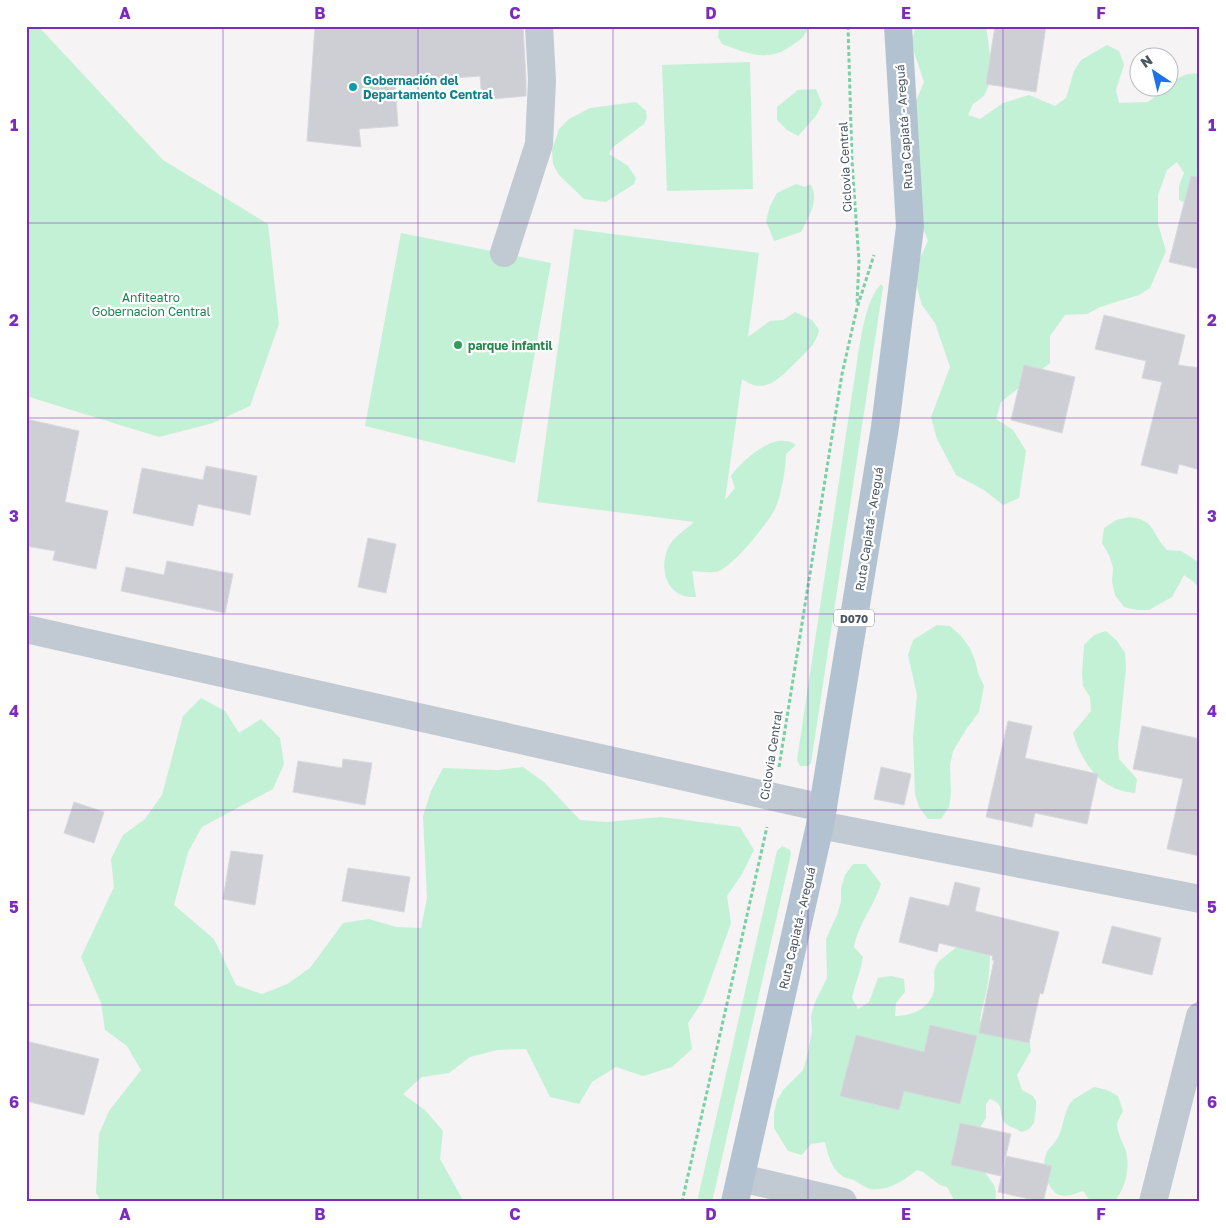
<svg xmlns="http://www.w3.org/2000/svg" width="1226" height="1228" font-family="'Golos Text',sans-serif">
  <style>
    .green { fill: #c3f1d5 }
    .building { fill: #cdcfd5; stroke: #d7d9de }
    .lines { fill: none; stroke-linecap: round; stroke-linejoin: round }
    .path { stroke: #7ad0a6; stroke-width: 3; stroke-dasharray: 4 2.5; stroke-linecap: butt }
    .minor { stroke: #c1cad2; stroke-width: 28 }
    .primary { stroke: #b3c2d1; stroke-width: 28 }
    .grid { fill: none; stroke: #7b2cbf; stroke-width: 1; stroke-opacity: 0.55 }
    .culture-dot { fill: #0f9aa8; stroke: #fff; stroke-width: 2 }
    .leisure-dot { fill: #2e9e5b; stroke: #fff; stroke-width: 2 }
    .labels { text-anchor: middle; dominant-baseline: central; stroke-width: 4.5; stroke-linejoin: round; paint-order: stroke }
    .shield { fill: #fff; stroke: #808990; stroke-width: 1 }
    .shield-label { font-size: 11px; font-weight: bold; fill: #4a5661 }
    .culture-label { font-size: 12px; font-weight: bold; fill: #0d838f; stroke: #fff; text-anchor: start }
    .street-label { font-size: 12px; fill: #4a5661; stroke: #fff }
    .park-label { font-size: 12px; fill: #17864f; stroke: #fff }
    .leisure-label { font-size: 12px; font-weight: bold; fill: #27864d; stroke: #fff; text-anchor: start }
    .neatline { fill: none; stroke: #7b2cbf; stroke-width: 2 }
    .grid-label { font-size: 16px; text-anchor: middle; font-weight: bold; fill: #7b2cbf }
  </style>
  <rect width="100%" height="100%" fill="#f5f3f3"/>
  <!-- green -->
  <path class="green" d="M 26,26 L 38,26 L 163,160 L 268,224 L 279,324 L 250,406 L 213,423 L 159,437 L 26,396 Z
    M 719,26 L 809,26 C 805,37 800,40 791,46 C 767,63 746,53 722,44 L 718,37 Z
    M 916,26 L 986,26 L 990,55 L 990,82 L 984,96 L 973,104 L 968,115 L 980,119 L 1003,103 L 1029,95 L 1055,106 L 1066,98 L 1074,71 L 1081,60 L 1107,45 L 1119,51 L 1124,65 L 1116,90 L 1119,103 L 1148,102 L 1166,88 L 1168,88 L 1169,85 C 1178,77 1187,72 1200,74 L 1200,207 L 1191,206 L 1179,200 L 1179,186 L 1184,173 L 1177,162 L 1167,170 L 1158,195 L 1158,224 L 1166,251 L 1150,288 L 1139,295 L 1100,307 L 1087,314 L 1065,315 L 1050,336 L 1050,363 L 1001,402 L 996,419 L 1013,430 L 1026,451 L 1019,498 L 1003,505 L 984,490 L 956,475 L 937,439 L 931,417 L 950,367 L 935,323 L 922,305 L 913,273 L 928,241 L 916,208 L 901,137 L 924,82 L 911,43 Z
    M 750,62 L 753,189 L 667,191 L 662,65 Z
    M 816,89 L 822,104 L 816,116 L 798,136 L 787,130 L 777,120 L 777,107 L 798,90 Z
    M 636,102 L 646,111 L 647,118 L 644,124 L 613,147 L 609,154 L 628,166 L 636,178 L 634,184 L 606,202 L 584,199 L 559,175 L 553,164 L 552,150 L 559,129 L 569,119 L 590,108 Z
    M 796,184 L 805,187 L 810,184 C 821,199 808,218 801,232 L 774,241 L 766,221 L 770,206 L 777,193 Z
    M 574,229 L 759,253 L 748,337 L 770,321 L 783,320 L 795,312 L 812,320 L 819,330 C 815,346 808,350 797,361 C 780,378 765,396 742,379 L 725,500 L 735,488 L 731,476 C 740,462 768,438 785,441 C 789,441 793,443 796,445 L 786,454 C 786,468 781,498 774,511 C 765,526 735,564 719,571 C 712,574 699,571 692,571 L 696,597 C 692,597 687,597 684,596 C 663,589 660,563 669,546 C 675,535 686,530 694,522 L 537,502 Z
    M 401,233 L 551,263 L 515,463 L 365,426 Z
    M 881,284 L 883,287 L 811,763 L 808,766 L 800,766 L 797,760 L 858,355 C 862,333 866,300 881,284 Z
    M 1129,517 C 1156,520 1150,532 1167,550 L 1181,551 L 1200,563 L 1200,590 L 1194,582 L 1184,575 L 1172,597 L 1149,610 L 1137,610 L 1124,607 L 1115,595 L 1112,582 L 1113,568 L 1109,555 L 1102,543 L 1104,528 L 1116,520 Z
    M 937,625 L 950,626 L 961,636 L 970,648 L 975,660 L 978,673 L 984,686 L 979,712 L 967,728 L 953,751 L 950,765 L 951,794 L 949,807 L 941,819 L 928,819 L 919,807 L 915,794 L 913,737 L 917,695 L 908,655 L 913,640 Z
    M 1106,631 L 1117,641 L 1125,653 L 1126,668 L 1118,746 L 1119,759 L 1137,779 L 1135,793 C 1101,791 1082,763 1073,733 L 1091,711 L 1090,697 L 1083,686 L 1082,674 L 1084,645 L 1094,635 Z
    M 201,698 L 225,711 L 239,733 L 261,719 L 280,738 L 284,764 L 273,789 L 202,827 L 188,852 L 174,905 L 214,939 L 236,985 L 262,994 L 287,984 L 310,968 L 343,923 L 369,919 L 396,927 L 421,928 L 427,898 L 423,816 L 431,791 L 443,768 L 498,770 L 523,767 L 544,782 L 580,820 L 606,822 L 661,817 L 740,827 L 754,850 L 742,874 L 727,896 L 731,923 L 703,1001 L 688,1023 L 692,1049 L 672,1067 L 643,1076 L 616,1067 L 592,1082 L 579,1104 L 550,1097 L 526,1049 L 497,1050 L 470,1057 L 449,1073 L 422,1077 L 403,1094 L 426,1111 L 443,1131 L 440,1159 L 464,1202 L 102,1202 L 96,1193 L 99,1134 L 109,1111 L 141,1070 L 127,1046 L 105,1030 L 101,1003 L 81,957 L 114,887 L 111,859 L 123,835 L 145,819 L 162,795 L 183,716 Z
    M 782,846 L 790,850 L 791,854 L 712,1202 L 697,1202 L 777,851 Z
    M 853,864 L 866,864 L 881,884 C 874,906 858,924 854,947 L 863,957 C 861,971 855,984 852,998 L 858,1009 L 869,1002 L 878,978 L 891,976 L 904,979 L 905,992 L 896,1003 L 895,1016 C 912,1016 931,1008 934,990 C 936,980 931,972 938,963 C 941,958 963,943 969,937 L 990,952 C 990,965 989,980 986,993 C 984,1003 981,1011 980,1021 L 1008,1023 L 1029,1038 L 1031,1051 L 1017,1075 L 1022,1090 L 1033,1096 L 1036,1101 L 1036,1108 L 1034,1123 L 1029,1129 L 1022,1132 C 1016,1128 1008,1127 1004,1122 C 998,1111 1005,1104 990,1099 L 986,1104 L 986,1118 L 978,1131 L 983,1170 L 994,1185 L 996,1192 L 995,1202 L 955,1202 L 947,1187 L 940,1185 L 923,1172 L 917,1170 C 904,1180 890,1191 871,1189 C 865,1188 859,1183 854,1180 C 851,1179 849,1179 846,1178 C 832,1172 828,1155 825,1142 L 811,1144 L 802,1155 L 788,1151 L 774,1128 L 774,1113 L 777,1100 L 784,1089 L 803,1070 L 807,1057 L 812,1031 L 811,1016 L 815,1002 L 827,978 L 826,939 L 837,915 L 841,902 L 841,888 L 845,875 Z
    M 1094,1087 L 1107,1090 L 1118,1096 L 1123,1111 C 1121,1116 1117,1120 1117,1125 C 1118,1136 1123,1142 1126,1151 C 1130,1166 1126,1191 1113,1202 L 1091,1202 L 1083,1191 C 1075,1194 1065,1198 1057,1194 C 1047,1188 1042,1168 1045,1158 C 1047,1148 1052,1147 1057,1139 C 1064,1128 1063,1113 1071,1102 C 1077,1096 1087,1092 1094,1087 Z"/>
  <!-- building -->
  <path class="building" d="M 315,26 L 523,26 L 526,80 L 526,96 L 482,100 L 480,76 L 395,83 L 398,126 L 359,129 L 361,147 L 307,141 Z
    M 995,26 L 1046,26 L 1036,92 L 986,84 Z
    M 1191,176 L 1200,177 L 1200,269 L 1169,262 Z
    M 1104,315 L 1185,335 L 1178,365 L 1200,368 L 1200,470 L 1179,464 L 1177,474 L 1141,465 L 1162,382 L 1142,378 L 1146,361 L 1095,349 Z
    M 1024,365 L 1075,377 L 1062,433 L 1011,420 Z
    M 26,419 L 79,431 L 65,502 L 108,511 L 96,569 L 53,560 L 55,551 L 26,546 Z
    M 206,466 L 257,476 L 250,515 L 198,504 L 193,526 L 133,513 L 142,468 L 203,480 Z
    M 368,538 L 396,544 L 386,593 L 358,587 Z
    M 167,561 L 233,574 L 225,613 L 121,591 L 126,567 L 164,575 Z
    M 1008,721 L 1032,726 L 1025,758 L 1098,774 L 1087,824 L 1035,813 L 1032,827 L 986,817 Z
    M 1142,726 L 1200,739 L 1200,856 L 1167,849 L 1183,779 L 1133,769 Z
    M 343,759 L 372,763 L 365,805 L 293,792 L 298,761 L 342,768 Z
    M 881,767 L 911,774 L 904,805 L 874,799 Z
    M 74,802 L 104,812 L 94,843 L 64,833 Z
    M 231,851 L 263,855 L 255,905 L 223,899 Z
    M 348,868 L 410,877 L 404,912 L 342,901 Z
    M 955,882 L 980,888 L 975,911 L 1059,932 L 1043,994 L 1040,993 L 1029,1043 L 979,1033 L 994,960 L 992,960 L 993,956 L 939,943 L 937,952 L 899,942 L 910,897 L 949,906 Z
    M 1112,926 L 1161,938 L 1152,975 L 1102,963 Z
    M 930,1025 L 977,1036 L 960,1104 L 904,1091 L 899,1110 L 840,1096 L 856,1035 L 924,1052 Z
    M 26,1041 L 99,1059 L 84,1115 L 26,1101 Z
    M 960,1123 L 1011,1134 L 1001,1176 L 951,1165 Z
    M 1006,1156 L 1052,1166 L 1043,1202 L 998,1192 Z"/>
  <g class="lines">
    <!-- path -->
    <path class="path" d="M 848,26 L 852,162 L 859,261 L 857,303
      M 779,767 L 842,374 L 857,308 L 874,255
      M 682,1202 L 767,827"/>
    <!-- minor -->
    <path class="minor" d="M 504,253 L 539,144 L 542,80 L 539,26
      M 26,629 L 823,808
      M 820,825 L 1200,899
      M 741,1178 L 843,1202
      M 1153,1202 L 1200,1016"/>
    <!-- primary -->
    <path class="primary" d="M 735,1202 L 820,825 L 885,427 L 910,227 L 898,26"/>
  </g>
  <!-- grid -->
  <path class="grid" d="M 223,26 L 223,1202M 418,26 L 418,1202M 613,26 L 613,1202M 808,26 L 808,1202M 1003,26 L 1003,1202M 26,223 L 1200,223M 26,418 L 1200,418M 26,614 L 1200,614M 26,810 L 1200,810M 26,1005 L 1200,1005"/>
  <!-- markers -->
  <circle class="culture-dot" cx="353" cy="87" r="5"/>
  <circle class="leisure-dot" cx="458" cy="345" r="5"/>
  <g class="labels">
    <!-- shield labels -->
    <rect class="shield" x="834" y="609.5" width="40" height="17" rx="4"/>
    <g class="shield-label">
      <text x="854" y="618">D070</text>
    </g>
    <!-- culture labels -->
    <g class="culture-label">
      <text x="363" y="80">Gobernación del<tspan x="363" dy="14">Departamento Central</tspan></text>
    </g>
    <!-- street labels -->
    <g class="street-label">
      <text transform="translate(904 127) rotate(-94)">Ruta Capiatá - Areguá</text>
      <text transform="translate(845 167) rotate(-93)">Ciclovia Central</text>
      <text transform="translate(869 529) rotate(-81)">Ruta Capiatá - Areguá</text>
      <text transform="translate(771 755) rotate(-81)">Ciclovia Central</text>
      <text transform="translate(797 928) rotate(-77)">Ruta Capiatá - Areguá</text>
    </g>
    <!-- park labels -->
    <g class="park-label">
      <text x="151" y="297">Anfiteatro<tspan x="151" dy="14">Gobernacion Central</tspan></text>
    </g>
    <!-- leisure labels -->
    <g class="leisure-label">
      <text x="468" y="345">parque infantil</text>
    </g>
  </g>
  <!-- border -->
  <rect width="1226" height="1228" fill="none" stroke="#ffffff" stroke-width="55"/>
  <!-- north arrow -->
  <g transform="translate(1154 72) rotate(325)"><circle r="24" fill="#ffffff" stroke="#b7bbc0"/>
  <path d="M0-4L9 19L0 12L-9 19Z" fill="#1a73e8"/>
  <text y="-8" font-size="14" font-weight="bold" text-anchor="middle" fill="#4a5661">N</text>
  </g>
  <rect x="28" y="28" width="1170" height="1172" class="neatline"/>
  <g class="grid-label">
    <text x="125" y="19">A</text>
    <text x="320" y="19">B</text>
    <text x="515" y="19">C</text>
    <text x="711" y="19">D</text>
    <text x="906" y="19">E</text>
    <text x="1101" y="19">F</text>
    <text x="14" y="131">1</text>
    <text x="1212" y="131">1</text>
    <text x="14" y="326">2</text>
    <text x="1212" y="326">2</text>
    <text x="14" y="522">3</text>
    <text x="1212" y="522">3</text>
    <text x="14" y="717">4</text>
    <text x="1212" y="717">4</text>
    <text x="14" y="913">5</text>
    <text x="1212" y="913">5</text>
    <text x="14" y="1108">6</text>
    <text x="1212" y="1108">6</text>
    <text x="125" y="1220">A</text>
    <text x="320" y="1220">B</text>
    <text x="515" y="1220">C</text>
    <text x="711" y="1220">D</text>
    <text x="906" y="1220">E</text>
    <text x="1101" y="1220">F</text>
  </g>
</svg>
